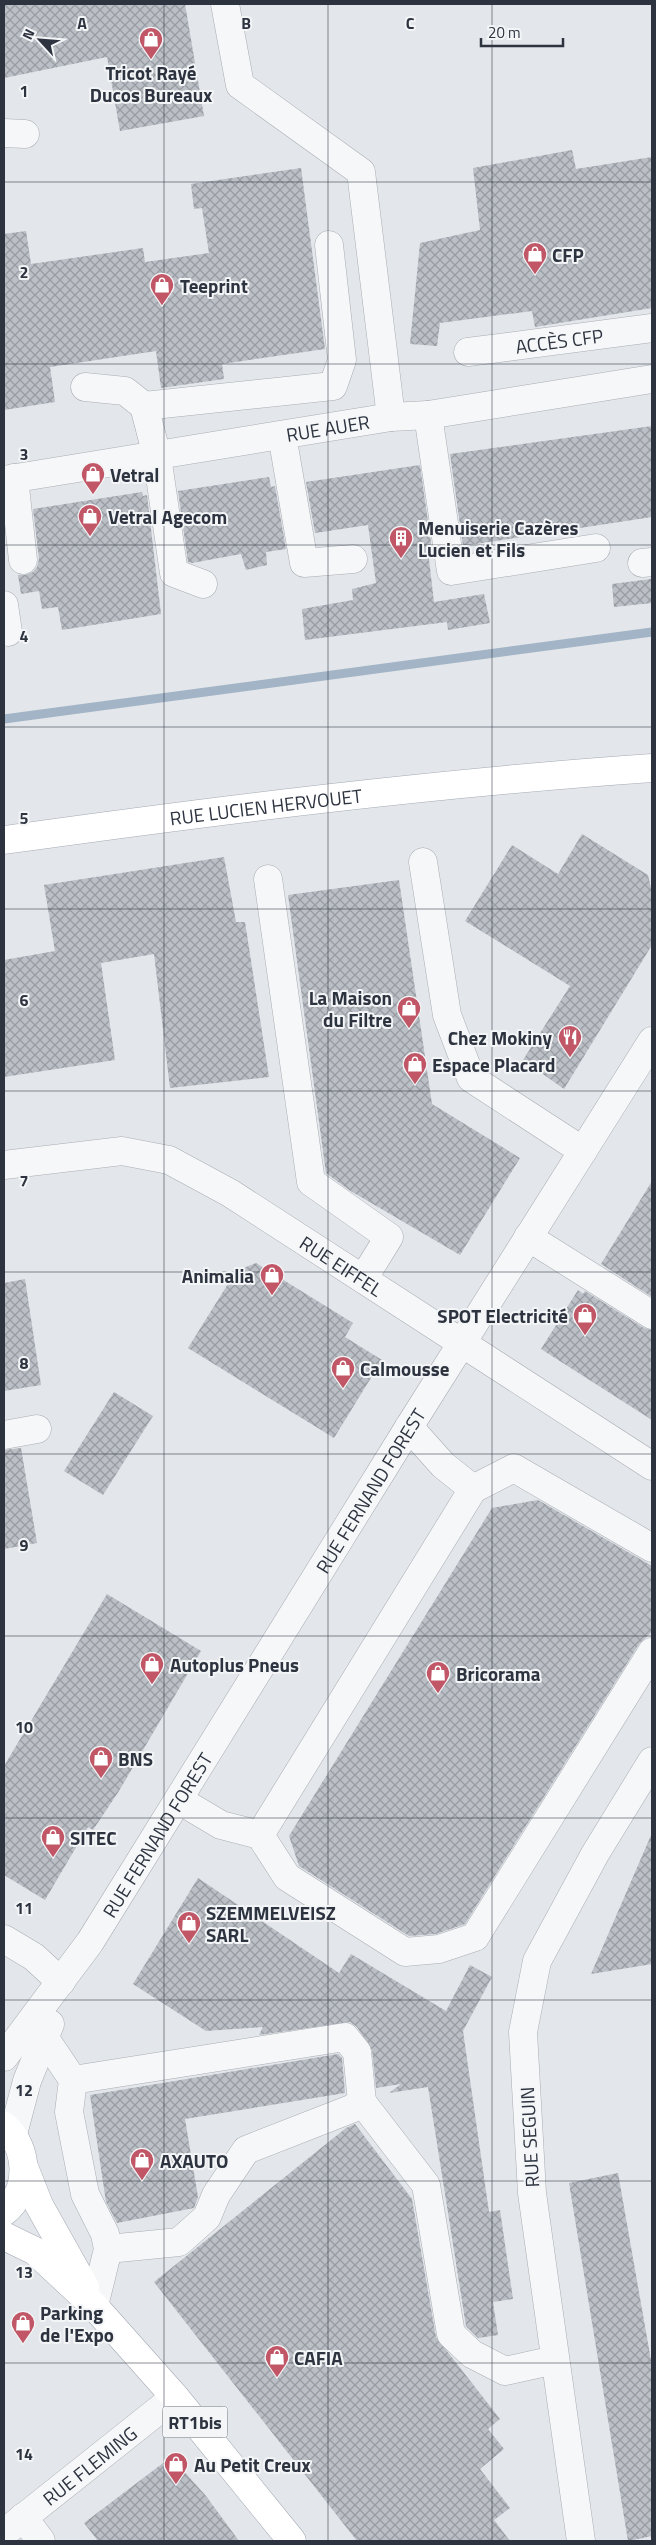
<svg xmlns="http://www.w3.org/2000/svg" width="656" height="2545" font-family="'Titillium Web',sans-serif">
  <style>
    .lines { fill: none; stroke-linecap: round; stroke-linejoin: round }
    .stream { stroke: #a2b4c6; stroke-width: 9 }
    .building { fill: url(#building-cross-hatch) }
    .minor-casing { stroke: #a9adb4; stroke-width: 29 }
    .major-casing { stroke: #a4aab4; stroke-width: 29 }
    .minor { stroke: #f6f7f8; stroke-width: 28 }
    .major { stroke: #fff; stroke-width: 28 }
    .grid { fill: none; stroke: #2d3440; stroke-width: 1; stroke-opacity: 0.55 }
    .labels { text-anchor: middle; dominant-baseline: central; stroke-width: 4; stroke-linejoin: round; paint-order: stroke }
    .shield { fill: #f3f5f7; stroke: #686e77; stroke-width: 1 }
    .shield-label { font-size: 18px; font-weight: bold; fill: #2d3440 }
    .poi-label { font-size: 19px; font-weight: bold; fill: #2d3440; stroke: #f3f5f7; text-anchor: start }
    .street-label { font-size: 19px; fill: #2d3440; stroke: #f3f5f7 }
    .grid-label { font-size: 16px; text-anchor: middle; font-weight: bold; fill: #2d3440; stroke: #f3f5f7; stroke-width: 4; stroke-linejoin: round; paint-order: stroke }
  </style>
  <defs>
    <pattern id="building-cross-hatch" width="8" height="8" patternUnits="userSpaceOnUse" patternTransform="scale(1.25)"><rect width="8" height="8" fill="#bbbfc6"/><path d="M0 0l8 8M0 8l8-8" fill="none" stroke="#989ca2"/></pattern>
  </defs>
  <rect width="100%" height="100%" fill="#e3e6ea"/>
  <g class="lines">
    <!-- stream -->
    <path class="stream" d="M 4,719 L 652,632"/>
  </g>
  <!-- building -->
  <path class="building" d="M 4,4 L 185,4 L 204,116 L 120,131 L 107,57 L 4,78 Z
    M 572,150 L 576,169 L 652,157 L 652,308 L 535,327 L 532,311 L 440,323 L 437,346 L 410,344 L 420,243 L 480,230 L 473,168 Z
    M 301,168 L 325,349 L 222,364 L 224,379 L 161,388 L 156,351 L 50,367 L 55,402 L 4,410 L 4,234 L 26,231 L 31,264 L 143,248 L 145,262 L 209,253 L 202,208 L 194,209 L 191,184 Z
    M 652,426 L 652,517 L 463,546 L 450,454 Z
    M 420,465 L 432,550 L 428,551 L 434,602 L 484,594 L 490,623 L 448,630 L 447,622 L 305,640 L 302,609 L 353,600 L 352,589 L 376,583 L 368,525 L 315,533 L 306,482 Z
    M 269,477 L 271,487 L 275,486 L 286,549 L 266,552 L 267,565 L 246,570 L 241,554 L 192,563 L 188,562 L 178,491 Z
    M 142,492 L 143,496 L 147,495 L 161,614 L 62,630 L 58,607 L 42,609 L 39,591 L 21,594 L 18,575 L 25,575 L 33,572 L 37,567 L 39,559 L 33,509 Z
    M 651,579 L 652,603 L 614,607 L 612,584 Z
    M 582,834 L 648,875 L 652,892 L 652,945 L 564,1089 L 523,1060 L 570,986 L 465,921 L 512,845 L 558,874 Z
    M 224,857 L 236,922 L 245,922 L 269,1077 L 170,1088 L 154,954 L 101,963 L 115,1060 L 4,1077 L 4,960 L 55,951 L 44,885 Z
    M 399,880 L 432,1104 L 520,1158 L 460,1255 L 349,1190 L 326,1173 L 288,895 Z
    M 652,1181 L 652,1297 L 601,1264 Z
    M 256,1263 L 353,1323 L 345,1337 L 382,1360 L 334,1438 L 188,1348 L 236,1271 Z
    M 25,1279 L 41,1385 L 4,1391 L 4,1283 Z
    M 578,1290 L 583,1294 L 585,1291 L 644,1328 L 652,1330 L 652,1420 L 541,1349 Z
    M 114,1392 L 153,1416 L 103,1495 L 64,1471 Z
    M 21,1448 L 37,1543 L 4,1549 L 4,1450 Z
    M 538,1500 L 652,1566 L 652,1632 L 639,1644 L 465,1924 L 436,1934 L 409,1936 L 299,1866 L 289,1836 L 492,1508 Z
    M 107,1594 L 201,1651 L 119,1791 L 93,1830 L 88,1827 L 45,1900 L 4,1875 L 4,1766 Z
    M 652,1833 L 652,1964 L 591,1974 Z
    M 198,1878 L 339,1973 L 351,1954 L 446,2011 L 470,1965 L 492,1977 L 463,2031 L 489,2212 L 500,2210 L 513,2299 L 493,2302 L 498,2335 L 478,2338 L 466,2326 L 428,2087 L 389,2093 L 401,2084 L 376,2088 L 372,2050 L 357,2027 L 350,2022 L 259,2035 L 263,2027 L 206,2031 L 133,1984 Z
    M 338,2054 L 342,2058 L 345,2093 L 185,2119 L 198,2197 L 194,2208 L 117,2223 L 106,2202 L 90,2095 Z
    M 355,2124 L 412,2199 L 436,2337 L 500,2419 L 488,2429 L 504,2449 L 480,2469 L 510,2508 L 494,2520 L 510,2541 L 357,2541 L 154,2282 L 346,2128 Z
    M 618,2173 L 652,2366 L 652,2536 L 628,2541 L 569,2183 Z
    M 171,2457 L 206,2496 L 239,2541 L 98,2541 L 84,2523 Z"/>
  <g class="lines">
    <!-- minor casing -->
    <g class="minor-casing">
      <g id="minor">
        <path d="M 225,4 L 240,85 L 361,172 L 391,417"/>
        <path d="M 4,133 L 25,134"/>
        <path id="s1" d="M 468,352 L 652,328"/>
        <path d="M 85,387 L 125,391 L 144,406 L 157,456 L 174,573 L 203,584"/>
        <path d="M 144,406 L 333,386 L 342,360 L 329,245"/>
        <path d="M 428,415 L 451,571 L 596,548"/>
        <path d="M 282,435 L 304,563 L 353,559"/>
        <path d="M 14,478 L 23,560"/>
        <path id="s2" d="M 4,480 L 391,417 L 428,415 L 652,379"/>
        <path d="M 642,563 L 652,562"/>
        <path d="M 4,605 L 8,632"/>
        <path d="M 423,862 L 447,1015 L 471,1078 L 583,1151"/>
        <path d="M 268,879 L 311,1182 L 389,1237 L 363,1279"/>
        <path id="s3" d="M 4,1165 L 122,1151 L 169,1160 L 230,1193 L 652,1466"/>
        <path d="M 528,1237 L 652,1315"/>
        <path d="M 409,1427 L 443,1465 L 473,1489 L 514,1468 L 652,1548"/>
        <path d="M 4,1435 L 37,1429"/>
        <path d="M 179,1800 L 221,1825 L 260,1835 L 287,1877 L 405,1952 L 439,1949 L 475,1937 L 652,1652"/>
        <path d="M 260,1835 L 473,1489"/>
        <path d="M 4,1939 L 34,1957 L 61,1982"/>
        <path d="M 44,2037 L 73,2080 L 69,2112 L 85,2194 L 105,2234 L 108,2249 L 94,2306"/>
        <path id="s4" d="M 4,2057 L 90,1942 L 409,1427 L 652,1041"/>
        <path d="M 73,2080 L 345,2037 L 357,2052 L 362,2102 L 351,2109 L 246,2150 L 216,2195 L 207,2217 L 179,2242 L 108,2249"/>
        <path d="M 362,2102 L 426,2185 L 451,2334 L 472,2354 L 505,2371 L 555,2360"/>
        <path d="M 13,2134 L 27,2081 L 50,2024"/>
        <path d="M 23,2517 L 41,2541"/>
        <path id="s5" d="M 4,2533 L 175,2397"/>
        <path d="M 581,2541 L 532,2193 L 523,2032 L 537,1961 L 595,1854 L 652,1761"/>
      </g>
    </g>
    <!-- major casing -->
    <g class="major-casing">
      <g id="major">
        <path id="s6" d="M 4,840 C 219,810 435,783 652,768"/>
        <path d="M 4,2126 C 29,2148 31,2190 4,2212"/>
        <path d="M 24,2167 L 39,2205 L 85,2287"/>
        <path d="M 4,2236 L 35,2251 L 94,2306 L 175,2397 L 292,2541"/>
      </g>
    </g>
    <!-- minor -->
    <use href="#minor" class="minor"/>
    <!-- major -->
    <use href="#major" class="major"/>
  </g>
  <!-- grid -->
  <path class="grid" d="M 164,4 L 164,2541M 328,4 L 328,2541M 492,4 L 492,2541M 4,182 L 652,182M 4,364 L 652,364M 4,545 L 652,545M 4,727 L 652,727M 4,909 L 652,909M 4,1091 L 652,1091M 4,1272 L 652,1272M 4,1454 L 652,1454M 4,1636 L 652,1636M 4,1818 L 652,1818M 4,2000 L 652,2000M 4,2181 L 652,2181M 4,2363 L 652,2363"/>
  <!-- icons -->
  <defs>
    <g id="shop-pin" transform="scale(1.25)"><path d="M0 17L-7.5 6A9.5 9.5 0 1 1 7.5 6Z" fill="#c15666" stroke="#f3f5f7"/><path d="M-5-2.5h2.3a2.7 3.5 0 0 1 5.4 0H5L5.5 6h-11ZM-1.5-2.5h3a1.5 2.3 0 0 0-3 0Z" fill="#fff"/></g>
    <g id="building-pin" transform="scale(1.25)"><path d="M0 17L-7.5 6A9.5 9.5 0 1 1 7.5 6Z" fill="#c15666" stroke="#f3f5f7"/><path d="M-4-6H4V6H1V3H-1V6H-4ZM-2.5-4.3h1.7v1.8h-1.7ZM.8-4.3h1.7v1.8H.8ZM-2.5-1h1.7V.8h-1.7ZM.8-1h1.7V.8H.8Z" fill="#fff"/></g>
    <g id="restaurant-pin" transform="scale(1.25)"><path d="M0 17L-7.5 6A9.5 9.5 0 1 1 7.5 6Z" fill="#c15666" stroke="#f3f5f7"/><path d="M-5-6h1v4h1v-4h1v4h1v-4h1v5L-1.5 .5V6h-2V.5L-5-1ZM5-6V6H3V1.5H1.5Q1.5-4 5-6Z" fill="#fff"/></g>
  </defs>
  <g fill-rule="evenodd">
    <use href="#shop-pin" x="151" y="39"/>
    <use href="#shop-pin" x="535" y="254"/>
    <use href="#shop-pin" x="162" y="285"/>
    <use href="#shop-pin" x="93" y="474"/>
    <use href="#shop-pin" x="90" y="516"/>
    <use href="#building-pin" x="401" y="538"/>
    <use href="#shop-pin" x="409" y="1008"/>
    <use href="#restaurant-pin" x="570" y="1037"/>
    <use href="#shop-pin" x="415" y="1064"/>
    <use href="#shop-pin" x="272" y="1275"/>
    <use href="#shop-pin" x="585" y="1315"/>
    <use href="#shop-pin" x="343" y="1368"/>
    <use href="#shop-pin" x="152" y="1664"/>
    <use href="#shop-pin" x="438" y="1673"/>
    <use href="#shop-pin" x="101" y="1758"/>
    <use href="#shop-pin" x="53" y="1837"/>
    <use href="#shop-pin" x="189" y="1923"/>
    <use href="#shop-pin" x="142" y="2160"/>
    <use href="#shop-pin" x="23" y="2323"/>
    <use href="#shop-pin" x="277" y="2357"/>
    <use href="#shop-pin" x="176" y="2464"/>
  </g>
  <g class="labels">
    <!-- shield labels -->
    <rect class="shield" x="162.5" y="2406.5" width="65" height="31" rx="4"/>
    <g class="shield-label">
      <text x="195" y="2422">RT1bis</text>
    </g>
    <!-- poi labels -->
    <g class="poi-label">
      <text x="151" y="72" text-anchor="middle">Tricot Rayé<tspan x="151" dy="22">Ducos Bureaux</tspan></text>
      <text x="552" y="254">CFP</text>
      <text x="180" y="285">Teeprint</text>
      <text x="110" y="474">Vetral</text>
      <text x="108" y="516">Vetral Agecom</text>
      <text x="418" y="527">Menuiserie Cazères<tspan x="418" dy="22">Lucien et Fils</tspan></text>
      <text x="392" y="997" text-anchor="end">La Maison<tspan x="392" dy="22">du Filtre</tspan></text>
      <text x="552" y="1037" text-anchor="end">Chez Mokiny</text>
      <text x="432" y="1064">Espace Placard</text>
      <text x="254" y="1275" text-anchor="end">Animalia</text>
      <text x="568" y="1315" text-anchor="end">SPOT Electricité</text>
      <text x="360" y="1368">Calmousse</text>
      <text x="170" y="1664">Autoplus Pneus</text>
      <text x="456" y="1673">Bricorama</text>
      <text x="118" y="1758">BNS</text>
      <text x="70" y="1837">SITEC</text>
      <text x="206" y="1912">SZEMMELVEISZ<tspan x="206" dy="22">SARL</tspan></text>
      <text x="160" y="2160">AXAUTO</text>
      <text x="40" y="2312">Parking<tspan x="40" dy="22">de l'Expo</tspan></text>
      <text x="294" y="2357">CAFIA</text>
      <text x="194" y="2464">Au Petit Creux</text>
    </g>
    <!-- street labels -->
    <g class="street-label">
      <text stroke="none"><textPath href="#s1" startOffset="92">ACCÈS CFP</textPath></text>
      <text stroke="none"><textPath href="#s2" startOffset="328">RUE AUER</textPath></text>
      <text stroke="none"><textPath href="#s6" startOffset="264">RUE LUCIEN HERVOUET</textPath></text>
      <text stroke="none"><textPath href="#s3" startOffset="369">RUE EIFFEL</textPath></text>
      <text stroke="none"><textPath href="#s4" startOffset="675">RUE FERNAND FOREST</textPath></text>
      <text stroke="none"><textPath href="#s4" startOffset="270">RUE FERNAND FOREST</textPath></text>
      <text transform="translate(529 2137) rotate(-93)">RUE SEGUIN</text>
      <text stroke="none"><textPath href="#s5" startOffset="109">RUE FLEMING</textPath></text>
    </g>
  </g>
  <g class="grid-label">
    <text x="82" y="29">A</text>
    <text x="246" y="29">B</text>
    <text x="410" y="29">C</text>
    <text x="24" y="97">1</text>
    <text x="24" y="278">2</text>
    <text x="24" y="460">3</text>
    <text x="24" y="642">4</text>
    <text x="24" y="824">5</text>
    <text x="24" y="1006">6</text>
    <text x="24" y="1187">7</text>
    <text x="24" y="1369">8</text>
    <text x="24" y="1551">9</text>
    <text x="24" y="1733">10</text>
    <text x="24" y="1914">11</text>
    <text x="24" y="2096">12</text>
    <text x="24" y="2278">13</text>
    <text x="24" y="2460">14</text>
  </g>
  <!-- border -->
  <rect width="656" height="2545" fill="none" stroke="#2d3440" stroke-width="10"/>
  <!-- north arrow -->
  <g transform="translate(40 40) rotate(296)" stroke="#f3f5f7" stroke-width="4" paint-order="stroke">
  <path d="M0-4L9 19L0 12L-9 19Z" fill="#2d3440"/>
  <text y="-8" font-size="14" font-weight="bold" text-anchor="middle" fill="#2d3440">N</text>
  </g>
  <!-- scale -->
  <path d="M481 38v8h82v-8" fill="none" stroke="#2d3440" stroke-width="2.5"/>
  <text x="488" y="38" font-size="15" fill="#2d3440" stroke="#f3f5f7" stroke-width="4" paint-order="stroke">20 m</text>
</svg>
